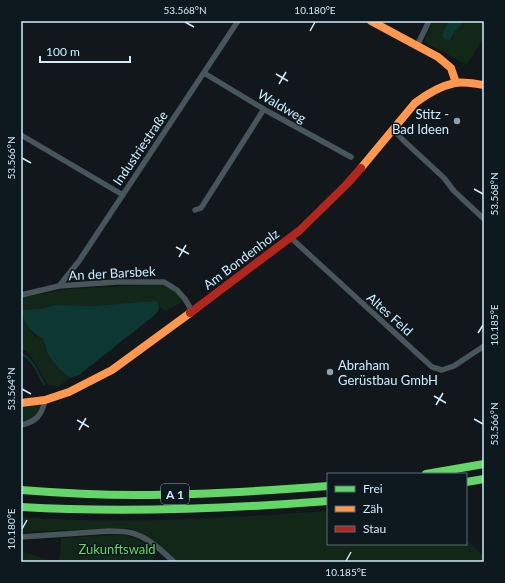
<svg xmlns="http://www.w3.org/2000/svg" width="505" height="583" font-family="Lato,sans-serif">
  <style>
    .green { fill: #122718 }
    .water { fill: #0d3732 }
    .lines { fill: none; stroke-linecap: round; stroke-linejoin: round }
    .stream { stroke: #0d3732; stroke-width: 2 }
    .street { stroke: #48565c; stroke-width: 5.5 }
    .fast { stroke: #63d668; stroke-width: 8 }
    .slow { stroke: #ff974d; stroke-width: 8 }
    .jam { stroke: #b3261e; stroke-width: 8 }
    .ticks { fill: none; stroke: #d0ecfb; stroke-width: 1.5 }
    .poi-dot { fill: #8ea1ad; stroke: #0e181f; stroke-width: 1.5 }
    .labels { text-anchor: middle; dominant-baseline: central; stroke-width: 3; stroke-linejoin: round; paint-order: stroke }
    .shield { fill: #0e181f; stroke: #96acb9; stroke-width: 1 }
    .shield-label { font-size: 12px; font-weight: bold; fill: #d0ecfb }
    .street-label { font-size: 13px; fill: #d0ecfb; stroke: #0e181f }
    .poi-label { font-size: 13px; fill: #d0ecfb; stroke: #0e181f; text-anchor: end }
    .park-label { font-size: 13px; fill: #63d562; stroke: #0e181f }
    .neatline { fill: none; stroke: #d0ecfb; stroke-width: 1.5 }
    .ticks-label { font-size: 10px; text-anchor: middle; fill: #d0ecfb }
  </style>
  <rect width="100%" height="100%" fill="#12171b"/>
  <!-- green -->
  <path class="green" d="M 433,21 L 449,21 L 442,35 L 452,38 L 455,31 L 465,21 L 484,21 L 484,36 L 467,65 L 424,42 Z
    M 165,284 L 177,292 L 184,301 L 166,311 L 160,307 L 158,303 L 94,306 L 56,305 L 40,309 L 23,310 L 23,317 L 30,329 L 35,336 L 43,339 C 45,343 45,348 47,352 C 53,363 60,371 71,378 L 59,386 L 48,385 L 29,353 L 24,350 L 21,350 L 21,297 L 70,289 Z
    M 37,405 L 40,406 L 40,408 C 34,418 33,420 21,422 L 21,407 Z
    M 328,511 L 328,544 L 466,544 L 466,540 L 484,556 L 484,562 L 177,562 L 148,537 L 140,532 L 127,528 L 21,532 L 21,517 C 123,525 226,518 328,511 Z
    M 121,535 C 139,537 144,543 158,553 L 151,562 L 58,562 L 61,548 L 61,538 Z
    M 21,551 L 55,562 L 21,562 Z"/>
  <!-- water -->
  <path class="water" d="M 449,21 L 465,21 L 455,31 L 450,40 C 446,40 444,39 442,35 Z
    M 155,301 L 158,303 C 160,308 159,310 156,314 L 79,375 L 71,378 C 60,371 53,363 47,352 C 46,348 45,343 43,339 C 33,334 25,324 21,313 L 23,310 L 40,309 L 56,305 L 94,306 Z"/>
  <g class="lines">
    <!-- stream -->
    <path class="stream" d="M 21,354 C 32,358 38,373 44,384"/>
    <!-- street -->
    <path class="street" d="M 417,46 L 429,21
      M 204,73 L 267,111 L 351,157
      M 393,129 L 403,140 L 444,178 L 454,191 L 484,219
      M 21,135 L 123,195
      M 195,210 L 201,208 L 264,109
      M 290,237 L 432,367 L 442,370 L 454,366 L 484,346
      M 59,286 L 79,261 L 238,21
      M 21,295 L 59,286 L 116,282 L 164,282 L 177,290 L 185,299 L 192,311
      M 21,425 C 36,422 42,415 45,400
      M 21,537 L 109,531 C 117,531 124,531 132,533 C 148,537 162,551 174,562"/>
    <!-- fast -->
    <path class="fast" d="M 426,474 L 484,464
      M 466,482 L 484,479
      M 21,490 C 59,493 98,495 137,495 C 201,495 264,491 328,486
      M 21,507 C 125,513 225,509 328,501"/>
    <!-- slow -->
    <path class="slow" d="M 371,21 L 438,57 L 451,68 L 456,83
      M 361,168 L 415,103 C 427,94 440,86 455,83 C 464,81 475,84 484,85
      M 21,403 L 45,400 L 69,392 L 112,370 L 190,313"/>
    <!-- jam -->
    <path class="jam" d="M 190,313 L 299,231 L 347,184 L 361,168"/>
  </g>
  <!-- ticks -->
  <path class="ticks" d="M 185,22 L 194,27M 310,31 L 315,22M 276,74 L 288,81M 279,84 L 286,72M 22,158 L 31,163M 474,189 L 483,194M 176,247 L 189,254M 179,257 L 186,245M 478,333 L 483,325M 22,389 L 31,394M 434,396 L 446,403M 436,405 L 443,393M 474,419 L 483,424M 77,420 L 89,427M 79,430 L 86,418M 22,529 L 27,520M 346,561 L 351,552"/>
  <!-- markers -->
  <g class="poi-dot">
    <circle cx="457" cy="121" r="4"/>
    <circle cx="330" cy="372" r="4"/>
  </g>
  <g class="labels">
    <!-- shield labels -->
    <rect class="shield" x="161" y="484" width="28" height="20" rx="3"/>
    <g class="shield-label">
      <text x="175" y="494">A 1</text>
    </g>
    <!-- street labels -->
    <g class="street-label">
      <text transform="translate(282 106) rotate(30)">Waldweg</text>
      <text transform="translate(140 148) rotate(-56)">Industriestraße</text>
      <text transform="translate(241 259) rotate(-37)">Am Bondenholz</text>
      <text transform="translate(112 273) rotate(-3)">An der Barsbek</text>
      <text transform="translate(390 314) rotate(42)">Altes Feld</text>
    </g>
    <!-- poi labels -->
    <g class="poi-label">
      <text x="449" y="114">Stitz -<tspan x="449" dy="15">Bad Ideen</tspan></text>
      <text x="338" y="365" text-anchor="start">Abraham<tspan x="338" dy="15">Gerüstbau GmbH</tspan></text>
    </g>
    <!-- park labels -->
    <g class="park-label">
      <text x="117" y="549">Zukunftswald</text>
    </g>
  </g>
  <!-- border -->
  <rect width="505" height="583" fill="none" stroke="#0e181f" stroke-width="44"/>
  <!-- legend -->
  <rect x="327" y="473" width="140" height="72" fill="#0e181f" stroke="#5c6d77"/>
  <rect x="335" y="486" width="20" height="6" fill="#63d668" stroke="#5c6d77"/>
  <text x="363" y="493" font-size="12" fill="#d0ecfb">Frei</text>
  <rect x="335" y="506" width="20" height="6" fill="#ff974d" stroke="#5c6d77"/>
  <text x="363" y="513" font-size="12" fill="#d0ecfb">Zäh</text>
  <rect x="335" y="526" width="20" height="6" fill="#b3261e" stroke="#5c6d77"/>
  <text x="363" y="533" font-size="12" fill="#d0ecfb">Stau</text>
  <!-- scale -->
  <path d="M40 56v6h90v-6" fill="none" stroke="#d0ecfb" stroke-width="2"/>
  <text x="46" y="56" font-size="12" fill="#d0ecfb" stroke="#0e181f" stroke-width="3" paint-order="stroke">100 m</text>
  <rect x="22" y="22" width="461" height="539" class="neatline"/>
  <g class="ticks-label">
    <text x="185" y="14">53.568°N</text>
    <text x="315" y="14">10.180°E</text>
    <text transform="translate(11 158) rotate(-90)" y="4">53.566°N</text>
    <text transform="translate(494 194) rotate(-90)" y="4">53.568°N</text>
    <text transform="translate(494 325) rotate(-90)" y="4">10.185°E</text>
    <text transform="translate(11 389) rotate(-90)" y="4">53.564°N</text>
    <text transform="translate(494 424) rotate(-90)" y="4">53.566°N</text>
    <text transform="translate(11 529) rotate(-90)" y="4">10.180°E</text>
    <text x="346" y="576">10.185°E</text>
  </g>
</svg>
